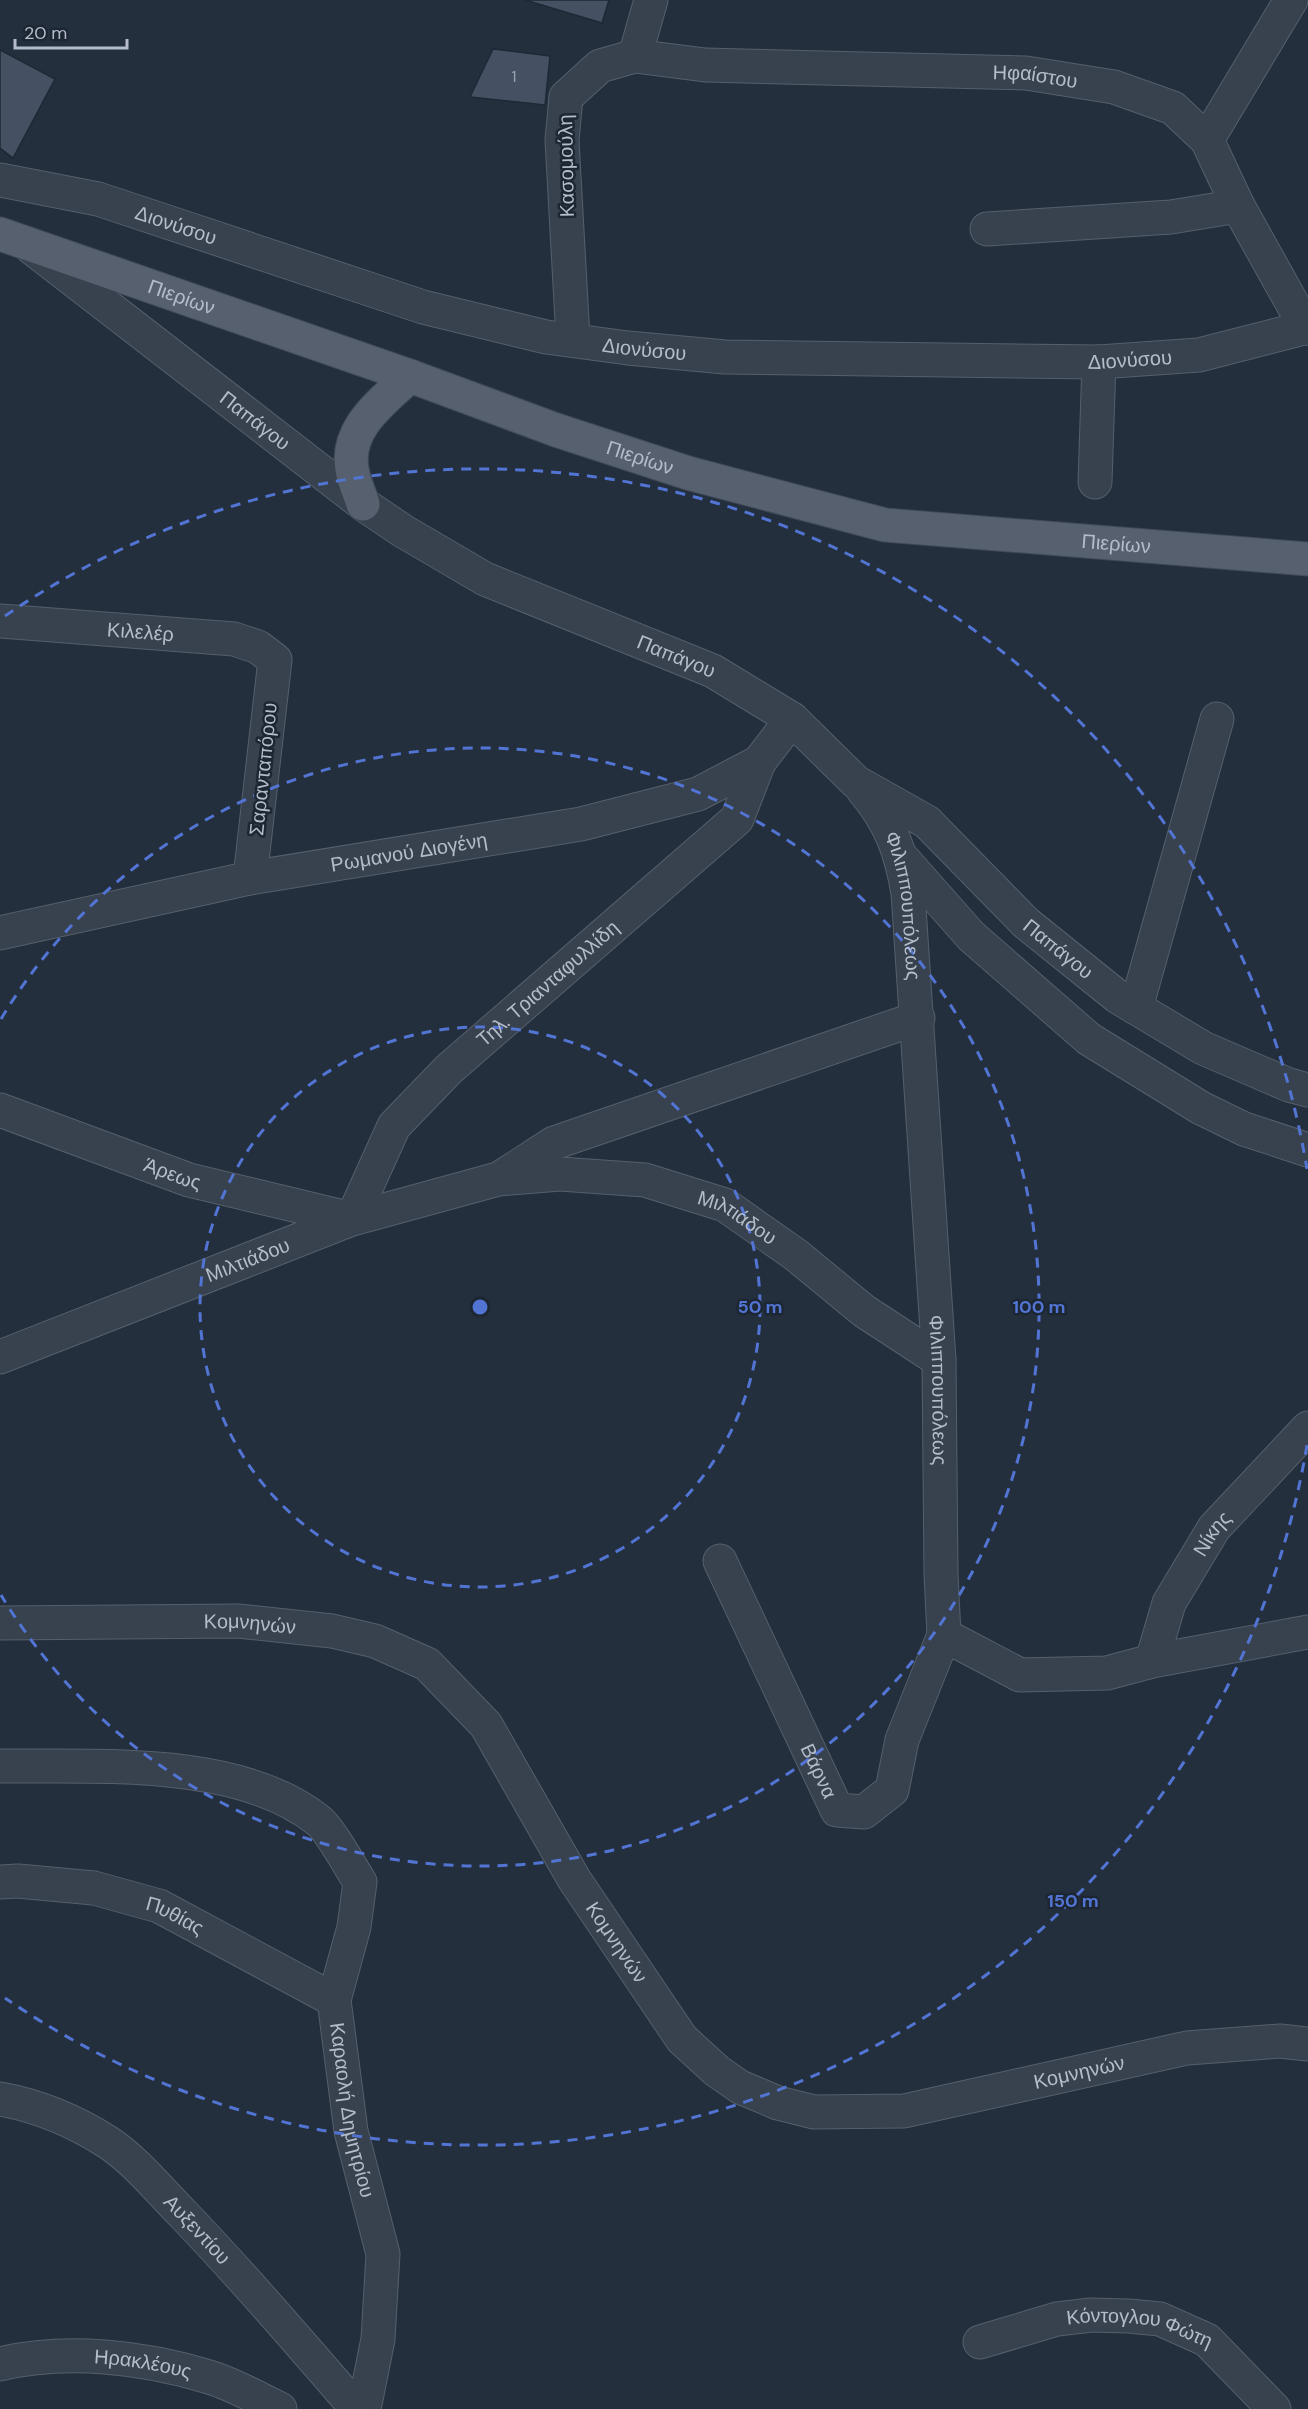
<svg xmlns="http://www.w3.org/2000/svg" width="1308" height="2409" font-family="'DM Sans',sans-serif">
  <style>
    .building { fill: #455162; stroke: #1f2835; stroke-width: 1.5 }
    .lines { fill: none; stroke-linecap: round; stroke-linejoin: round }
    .minor-casing { stroke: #565f6c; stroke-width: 35 }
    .major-casing { stroke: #414a57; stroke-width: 35 }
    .minor { stroke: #38414e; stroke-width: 33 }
    .major { stroke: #56606e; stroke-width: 33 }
    .ring { fill: none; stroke: #5274d3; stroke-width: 3; stroke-dasharray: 10 8 }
    .labels { text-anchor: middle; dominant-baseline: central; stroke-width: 5; stroke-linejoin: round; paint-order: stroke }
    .number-label { font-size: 16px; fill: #98a1af }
    .street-label { font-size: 20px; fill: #b4bcc9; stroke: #1d2633 }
    .centre { fill: #5274d3; stroke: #1d2633; stroke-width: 3 }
    .ring-label { font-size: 18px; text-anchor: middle; font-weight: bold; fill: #5274d3; stroke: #1d2633; stroke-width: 5; stroke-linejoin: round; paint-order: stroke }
  </style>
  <rect width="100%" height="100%" fill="#242f3e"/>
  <!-- building -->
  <path class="building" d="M 525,0 L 609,0 L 602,23 Z
    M 493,49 L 550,56 L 545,105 L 470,97 Z
    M 0,50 L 55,79 L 13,158 L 0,148 Z"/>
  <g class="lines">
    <!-- minor casing -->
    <g class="minor-casing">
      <g id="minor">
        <path d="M 635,56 L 651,0"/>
        <path d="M 1207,140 L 1291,0"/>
        <path id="s1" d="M 0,180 L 98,199 L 423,307 L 546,337 L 628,348 L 725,357 L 1099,362 L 1199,355 L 1308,327"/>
        <path d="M 987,229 L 1171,217 L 1238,206"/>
        <path id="s2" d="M 32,248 L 363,504 L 403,531 L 485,579 L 713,671 L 792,719 L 856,782 L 927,822 L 1026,923 L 1118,997 L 1203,1048 L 1289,1085 L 1308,1090"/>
        <path id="s3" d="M 573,339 L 562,140 L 566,97 L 600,66 L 635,56 L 705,65 L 1026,73 L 1114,87 L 1173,108 L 1207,140 L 1238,206 L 1306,328"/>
        <path d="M 1095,482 L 1099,362"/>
        <path id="s4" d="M 0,621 L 234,639 L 258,647 L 275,660 L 250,878"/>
        <path id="s5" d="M 863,790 C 891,823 901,852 908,893 L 939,1360 L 941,1574 L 944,1635 L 1020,1675 L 1107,1673 L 1152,1661 L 1308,1632"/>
        <path d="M 903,859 L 971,936 L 1089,1039 L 1201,1108 L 1244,1129 L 1308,1150"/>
        <path id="s6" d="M 0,933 L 250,878 L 581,824 L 698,794 L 759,762 L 792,719"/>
        <path d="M 1136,1008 L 1217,719"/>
        <path id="s7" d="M 0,1110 L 189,1180 L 352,1219 L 394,1126 L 449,1069 L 737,819 L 759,762"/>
        <path d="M 503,1176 L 554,1143 L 918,1018"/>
        <path id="s8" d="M 0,1357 L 352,1219 L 498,1179 L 560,1174 L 645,1180 L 725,1205 L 796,1255 L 864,1311 L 939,1360"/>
        <path id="s9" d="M 720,1561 L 837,1810 L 864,1812 L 892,1790 L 902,1740 L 944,1635"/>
        <path id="s10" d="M 0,1623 L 238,1621 L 332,1631 L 375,1641 L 427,1664 L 486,1725 L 574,1879 L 682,2039 L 717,2071 L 740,2087 L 778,2103 L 814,2112 L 904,2111 L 1187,2048 L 1280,2041 L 1308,2044"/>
        <path id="s11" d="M 1152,1661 L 1169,1603 L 1214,1528 L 1308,1428"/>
        <path id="s12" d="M 0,1766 C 97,1767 240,1757 319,1821 C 330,1830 351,1868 360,1882 L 354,1927 L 334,2000 L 351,2131 L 383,2254 L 378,2339 L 364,2409"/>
        <path id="s13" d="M 0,1882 L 18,1881 L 94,1888 L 159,1906 L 334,2000"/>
        <path id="s14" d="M 0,2099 C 39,2106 75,2121 109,2143 C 137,2162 160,2191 184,2215 C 244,2278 300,2343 357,2409"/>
        <path id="s15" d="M 980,2342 L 1057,2319 L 1091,2315 L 1129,2316 L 1160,2319 L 1207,2340 L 1274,2409"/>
        <path id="s16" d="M 0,2364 C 66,2348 144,2357 209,2377 C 233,2384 257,2398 280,2409"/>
      </g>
    </g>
    <!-- major casing -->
    <g class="major-casing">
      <g id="major">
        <path id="s17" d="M 0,234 L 410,376 L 556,430 L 688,473 L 885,525 L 1308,559"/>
        <path d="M 363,504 C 360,494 355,484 353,474 C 342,430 382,402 410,376"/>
      </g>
    </g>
    <!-- minor -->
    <use href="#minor" class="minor"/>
    <!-- major -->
    <use href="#major" class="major"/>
  </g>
  <!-- distance rings -->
  <g class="ring">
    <circle cx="480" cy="1307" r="280"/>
    <path d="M1 1019A559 559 0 1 1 1 1595"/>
    <path d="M1307 1445A839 839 0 0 1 5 1998M5 616A839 839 0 0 1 1307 1169"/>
  </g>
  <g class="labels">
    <!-- number labels -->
    <g class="number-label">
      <text x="514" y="76">1</text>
    </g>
    <!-- street labels -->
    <g class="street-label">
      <text stroke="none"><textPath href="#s3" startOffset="726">Ηφαίστου</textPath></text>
      <text transform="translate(566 166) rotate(-91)">Κασομούλη</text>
      <text stroke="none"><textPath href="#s1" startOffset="182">Διονύσου</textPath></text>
      <text stroke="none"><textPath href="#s17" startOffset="192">Πιερίων</textPath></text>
      <text stroke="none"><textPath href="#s1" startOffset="668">Διονύσου</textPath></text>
      <text stroke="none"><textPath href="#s1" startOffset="1154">Διονύσου</textPath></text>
      <text stroke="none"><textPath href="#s2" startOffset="282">Παπάγου</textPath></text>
      <text stroke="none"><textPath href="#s17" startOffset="678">Πιερίων</textPath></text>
      <text stroke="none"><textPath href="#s17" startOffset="1164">Πιερίων</textPath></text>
      <text stroke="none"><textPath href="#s4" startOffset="141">Κιλελέρ</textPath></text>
      <text stroke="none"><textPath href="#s2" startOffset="768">Παπάγου</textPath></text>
      <text transform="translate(263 769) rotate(-84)">Σαρανταπόρου</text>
      <text stroke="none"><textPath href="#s6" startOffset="417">Ρωμανού Διογένη</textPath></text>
      <text stroke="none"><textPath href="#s5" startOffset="126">Φιλιππουπόλεως</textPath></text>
      <text stroke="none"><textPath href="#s2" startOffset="1254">Παπάγου</textPath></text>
      <text stroke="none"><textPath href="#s7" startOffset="681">Τηλ. Τριανταφυλλίδη</textPath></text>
      <text stroke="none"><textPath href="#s7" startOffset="184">Άρεως</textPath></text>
      <text stroke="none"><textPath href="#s8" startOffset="777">Μιλτιάδου</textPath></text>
      <text stroke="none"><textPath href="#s8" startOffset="266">Μιλτιάδου</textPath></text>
      <text stroke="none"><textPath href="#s5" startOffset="612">Φιλιππουπόλεως</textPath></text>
      <text stroke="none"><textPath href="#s11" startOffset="142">Νίκης</textPath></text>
      <text stroke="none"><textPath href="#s10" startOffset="250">Κομνηνών</textPath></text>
      <text stroke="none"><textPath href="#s9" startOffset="232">Βάρνα</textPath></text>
      <text stroke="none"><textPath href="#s13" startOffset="180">Πυθίας</textPath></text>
      <text stroke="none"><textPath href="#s10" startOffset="772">Κομνηνών</textPath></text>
      <text stroke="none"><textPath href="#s10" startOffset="1312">Κομνηνών</textPath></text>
      <text stroke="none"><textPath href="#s12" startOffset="636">Καραολή Δημητρίου</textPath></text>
      <text stroke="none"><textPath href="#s14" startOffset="242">Αυξεντίου</textPath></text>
      <text stroke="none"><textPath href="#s15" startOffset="165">Κόντογλου Φώτη</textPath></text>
      <text stroke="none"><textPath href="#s16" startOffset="144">Ηρακλέους</textPath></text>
    </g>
  </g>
  <circle cx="480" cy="1307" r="9" class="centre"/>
  <g class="ring-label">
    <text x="760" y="1313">50 m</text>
    <text x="1039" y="1313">100 m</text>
    <text x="1073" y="1907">150 m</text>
  </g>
  <!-- scale -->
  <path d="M15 39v9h112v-9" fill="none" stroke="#b4bcc9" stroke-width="3"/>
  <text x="24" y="39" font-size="18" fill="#b4bcc9" stroke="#1d2633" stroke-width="4.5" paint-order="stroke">20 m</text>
</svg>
